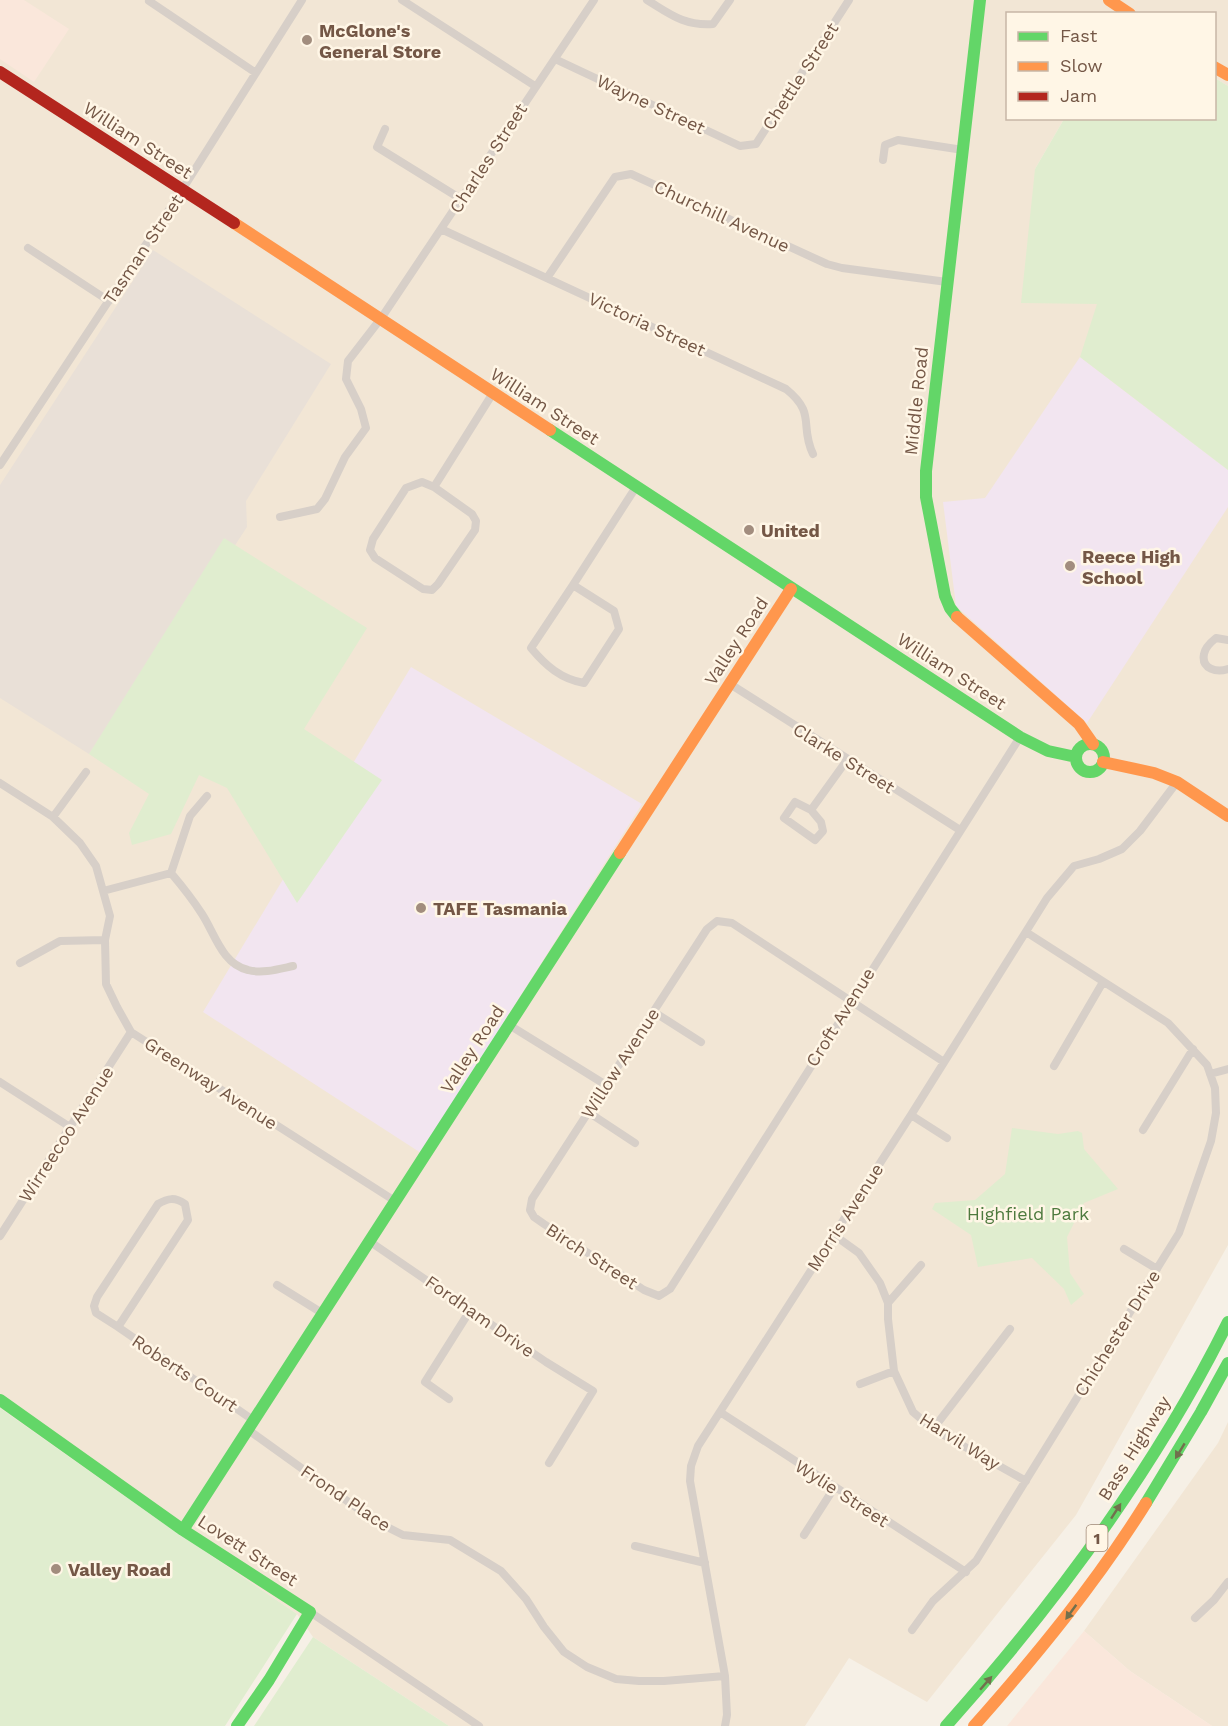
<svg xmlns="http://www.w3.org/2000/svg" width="1228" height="1726" font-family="'Work Sans',sans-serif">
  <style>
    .residential { fill: #f2e6d5 }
    .commercial { fill: #fae7db }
    .industrial { fill: #e9e0d7 }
    .education { fill: #f2e5f0 }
    .green { fill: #e0edcf }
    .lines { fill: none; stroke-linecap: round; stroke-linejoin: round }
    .street { stroke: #d7cfc8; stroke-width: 8 }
    .fast { stroke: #63d668; stroke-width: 12 }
    .slow { stroke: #ff974d; stroke-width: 12 }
    .jam { stroke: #b3261e; stroke-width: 12 }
    .oneway { fill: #71704d }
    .poi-dot { fill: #a28d7e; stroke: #fff6e6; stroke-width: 2 }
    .labels { text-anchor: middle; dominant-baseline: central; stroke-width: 5; stroke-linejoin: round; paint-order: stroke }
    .shield { fill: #fff6e6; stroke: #9e8776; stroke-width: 1.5 }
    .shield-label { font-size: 16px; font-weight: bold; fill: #745746 }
    .poi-label { font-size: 18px; font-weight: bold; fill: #745746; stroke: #fff6e6; text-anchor: start }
    .street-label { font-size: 18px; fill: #745746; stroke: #fff6e6 }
    .park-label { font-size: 18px; fill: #4e7a3e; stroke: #fff6e6 }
  </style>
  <rect width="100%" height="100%" fill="#f6f0e6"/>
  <!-- residential -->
  <path class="residential" d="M 0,0 L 1228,0 L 1228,86 L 1215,78 L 1214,14 L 1008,14 L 1008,118 L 1064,119 L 1035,169 L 1098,304 L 1081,357 L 1228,470 L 1228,1245 L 1076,1515 L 927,1702 L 849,1658 L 805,1726 L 449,1726 L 313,1637 L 297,1614 L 150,1514 L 0,1408 Z
    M 1228,1422 L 1228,1726 L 1212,1726 L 1130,1671 L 1084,1631 L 1218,1443 Z"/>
  <!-- commercial -->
  <path class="commercial" d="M 0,0 L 24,0 L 69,29 L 34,82 L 0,59 Z
    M 1084,1631 L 1130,1671 L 1212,1726 L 1007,1726 Z"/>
  <!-- industrial -->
  <path class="industrial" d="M 153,250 L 331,364 L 246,501 L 247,527 L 171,643 L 128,695 L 89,754 L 0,698 L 0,485 Z"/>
  <!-- education -->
  <path class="education" d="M 1080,357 L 1228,470 L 1228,507 L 1087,723 L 956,606 L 943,502 L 985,498 Z
    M 411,667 L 642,804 L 421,1153 L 203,1012 Z"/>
  <!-- green -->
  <path class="green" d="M 1215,78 L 1228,86 L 1228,470 L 1080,357 L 1097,304 L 1021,303 L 1035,169 L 1064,119 L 1214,118 Z
    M 224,538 L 367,628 L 304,729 L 382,780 L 297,903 L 227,788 L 199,775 L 171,834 L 132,845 L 129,833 L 149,794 L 89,754 Z
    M 1012,1128 L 1058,1134 L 1078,1131 L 1082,1133 L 1084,1149 L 1118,1189 L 1084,1203 L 1067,1237 L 1070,1273 L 1084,1294 L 1071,1305 L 1064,1289 L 1032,1258 L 978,1267 L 971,1235 L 932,1209 L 935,1203 L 975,1200 L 1005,1174 Z
    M 0,1408 L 150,1514 L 297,1614 L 225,1726 L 0,1726 Z
    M 313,1637 L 449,1726 L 254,1726 Z"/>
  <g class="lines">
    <!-- street -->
    <path class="street" d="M 402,0 L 535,86
      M 647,0 C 670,14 684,26 713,24 L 730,0
      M 149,1 L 256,73
      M 555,59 L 740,146 L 756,144 L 849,0
      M 385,129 L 377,147 L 461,199
      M 883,160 L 885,145 L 898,140 L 963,150
      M 441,229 L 786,389 C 817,414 799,425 813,454
      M 28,248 L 109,301
      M 547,278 L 615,177 L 631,174 L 827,264 L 842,268 L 947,282
      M 0,465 L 182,190 L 302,0
      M 434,487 L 422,482 L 406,488 L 373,539 L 370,550 L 375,558 L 423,589 L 432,590 L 438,584 L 475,530 L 476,521 L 472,514 L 434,487 L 493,393
      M 280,517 L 317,509 L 325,499 L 345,457 L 366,428 L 361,409 L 346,379 L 348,361 L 382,317 L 594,0
      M 573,585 L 614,611 L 619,629 L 584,683 C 561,679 546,666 531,648 Z
      M 573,585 L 636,487
      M 1228,640 L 1216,638 C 1211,642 1205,647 1204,654 C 1201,669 1217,673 1228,669
      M 730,684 L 960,830
      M 0,783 L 53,817 L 80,843 L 96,866 L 110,916 L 105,940 L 106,984 L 117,1007 L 131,1032 L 395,1201
      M 811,810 L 795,802 L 784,818 L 815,840 L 823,831 L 821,822 L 811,810 L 847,760
      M 53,817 L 86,772
      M 171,873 L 190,816 L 207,796
      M 103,891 L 171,873 C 182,886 193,900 202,914 C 215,934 222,964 248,970 C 262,974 279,969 293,966
      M 20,963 L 60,941 L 105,940
      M 654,1012 L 701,1042
      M 509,1025 L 606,1085
      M 944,1062 L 732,923 L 717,921 L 707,929 L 532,1199 L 530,1210 L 534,1217 L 544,1224 L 644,1290 L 659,1296 L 670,1289 L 1020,737
      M 1054,1066 L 1103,982
      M 1210,1074 L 1228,1069
      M 0,1082 L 70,1127
      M 588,1112 L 635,1143
      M 911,1115 L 947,1138
      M 1143,1130 L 1193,1049
      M 834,1235 L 859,1253 L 880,1283 L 888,1303 L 888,1319 L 894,1371 L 913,1412 L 933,1429 L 1026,1481
      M 0,1236 L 131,1032
      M 369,1241 L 546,1362 L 593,1391 L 549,1463
      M 1124,1249 L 1157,1269
      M 277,1285 L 322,1313
      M 888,1303 L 921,1265
      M 118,1327 L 188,1220 L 185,1204 C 175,1197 168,1198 158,1204 L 97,1297 L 94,1306 L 96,1313 L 118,1327 L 253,1420
      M 860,1384 L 894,1371
      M 449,1399 L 425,1382 L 471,1309
      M 720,1412 L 966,1572
      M 247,1429 L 375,1521 L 403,1535 L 450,1540 L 501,1571 L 526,1599 L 544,1627 L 564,1652 L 587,1667 L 616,1679 L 639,1681 L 664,1681 L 725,1676
      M 933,1429 L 1010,1329
      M 804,1535 L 834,1488
      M 635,1546 L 705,1563
      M 310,1612 L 479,1726
      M 1195,1618 L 1214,1600 L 1228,1582
      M 912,1630 L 933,1601 L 976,1561 L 1179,1233 L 1211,1141 L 1216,1113 L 1215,1088 L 1207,1065 L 1168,1023 L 1026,932
      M 725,1726 L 727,1715 L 725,1676 L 690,1481 L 691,1466 L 698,1446 L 911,1115 L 1047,898 L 1074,866 L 1099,859 L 1122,849 L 1140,831 L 1177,782"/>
    <!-- fast -->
    <path class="fast" d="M 550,430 L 1020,737 L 1048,751 L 1076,757
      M 957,617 L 950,608 L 945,596 L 926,497 L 926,471 L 980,0
      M1076 758a14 14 0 1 1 28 0a14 14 0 1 1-28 0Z
      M 0,1400 L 183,1530 L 310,1612 L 269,1680 L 237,1726
      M 1146,1503 L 1201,1412 L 1228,1363
      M 183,1530 L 620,853
      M 946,1726 C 1055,1604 1155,1469 1228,1322"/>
    <!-- slow -->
    <path class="slow" d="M 1109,0 L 1130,14
      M 1214,67 L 1228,75
      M 234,223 L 550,430
      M 957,617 L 1079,724 L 1093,744
      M 1103,762 L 1154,773 L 1177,782 L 1228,816
      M 620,853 L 791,589
      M 974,1726 C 1036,1656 1096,1583 1146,1503"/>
    <!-- jam -->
    <path class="jam" d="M 0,72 L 234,223"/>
  </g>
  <!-- one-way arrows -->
  <defs><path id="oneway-solid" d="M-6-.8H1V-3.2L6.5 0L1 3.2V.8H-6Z" transform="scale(1.5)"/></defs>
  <g class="oneway">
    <use href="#oneway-solid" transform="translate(1180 1451) rotate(121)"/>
    <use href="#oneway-solid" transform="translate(1116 1511) rotate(-57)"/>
    <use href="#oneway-solid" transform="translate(1071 1612) rotate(126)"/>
    <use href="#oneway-solid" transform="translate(986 1683) rotate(-49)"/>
  </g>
  <!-- markers -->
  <g class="poi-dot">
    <circle cx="307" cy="40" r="6"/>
    <circle cx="749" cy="530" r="6"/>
    <circle cx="1070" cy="566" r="6"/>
    <circle cx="421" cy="908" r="6"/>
    <circle cx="56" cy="1569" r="6"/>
  </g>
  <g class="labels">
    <!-- shield labels -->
    <rect class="shield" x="1086.5" y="1525" width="21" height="26" rx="4.5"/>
    <g class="shield-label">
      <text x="1097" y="1538">1</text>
    </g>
    <!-- poi labels -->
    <g class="poi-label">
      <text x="319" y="30">McGlone's<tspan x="319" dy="21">General Store</tspan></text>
      <text x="761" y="530">United</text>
      <text x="1082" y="556">Reece High<tspan x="1082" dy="21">School</tspan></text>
      <text x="433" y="908">TAFE Tasmania</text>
      <text x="68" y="1569">Valley Road</text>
    </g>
    <!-- street labels -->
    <g class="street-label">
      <text transform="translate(800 76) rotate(-57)">Chettle Street</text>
      <text transform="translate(651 104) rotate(25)">Wayne Street</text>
      <text transform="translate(138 140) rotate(33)">William Street</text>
      <text transform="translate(488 158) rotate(-57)">Charles Street</text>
      <text transform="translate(722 216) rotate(25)">Churchill Avenue</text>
      <text transform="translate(143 249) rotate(-56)">Tasman Street</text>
      <text transform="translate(647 324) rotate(25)">Victoria Street</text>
      <text transform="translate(916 401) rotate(-84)">Middle Road</text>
      <text transform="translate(545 406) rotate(33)">William Street</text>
      <text transform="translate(736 641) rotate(-57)">Valley Road</text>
      <text transform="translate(952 671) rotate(33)">William Street</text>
      <text transform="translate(844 758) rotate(32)">Clarke Street</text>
      <text transform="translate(840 1017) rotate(-58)">Croft Avenue</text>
      <text transform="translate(472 1049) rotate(-57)">Valley Road</text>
      <text transform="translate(620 1063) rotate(-57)">Willow Avenue</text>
      <text transform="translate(211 1083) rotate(33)">Greenway Avenue</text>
      <text transform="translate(66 1134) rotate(-57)">Wirreecoo Avenue</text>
      <text transform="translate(845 1217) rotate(-57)">Morris Avenue</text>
      <text transform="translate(592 1256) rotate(33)">Birch Street</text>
      <text transform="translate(480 1316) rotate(35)">Fordham Drive</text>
      <text transform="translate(1117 1333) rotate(-58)">Chichester Drive</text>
      <text transform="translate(185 1373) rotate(34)">Roberts Court</text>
      <text transform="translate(960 1441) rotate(32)">Harvil Way</text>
      <text transform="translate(1134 1448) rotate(-58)">Bass Highway</text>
      <text transform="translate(842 1493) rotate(33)">Wylie Street</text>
      <text transform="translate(346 1498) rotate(34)">Frond Place</text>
      <text transform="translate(248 1550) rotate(33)">Lovett Street</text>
    </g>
    <!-- park labels -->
    <g class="park-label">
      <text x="1028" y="1213">Highfield Park</text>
    </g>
  </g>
  <!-- legend -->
  <rect x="1006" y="12" width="210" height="108" fill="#fff6e6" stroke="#c7b6a6" stroke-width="1.5"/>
  <rect x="1018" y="32" width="30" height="9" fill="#63d668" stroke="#c7b6a6" stroke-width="1.5"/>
  <text x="1060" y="42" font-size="18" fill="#745746">Fast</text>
  <rect x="1018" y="62" width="30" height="9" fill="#ff974d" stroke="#c7b6a6" stroke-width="1.5"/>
  <text x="1060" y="72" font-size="18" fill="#745746">Slow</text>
  <rect x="1018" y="92" width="30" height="9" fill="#b3261e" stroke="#c7b6a6" stroke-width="1.5"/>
  <text x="1060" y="102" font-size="18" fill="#745746">Jam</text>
</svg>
